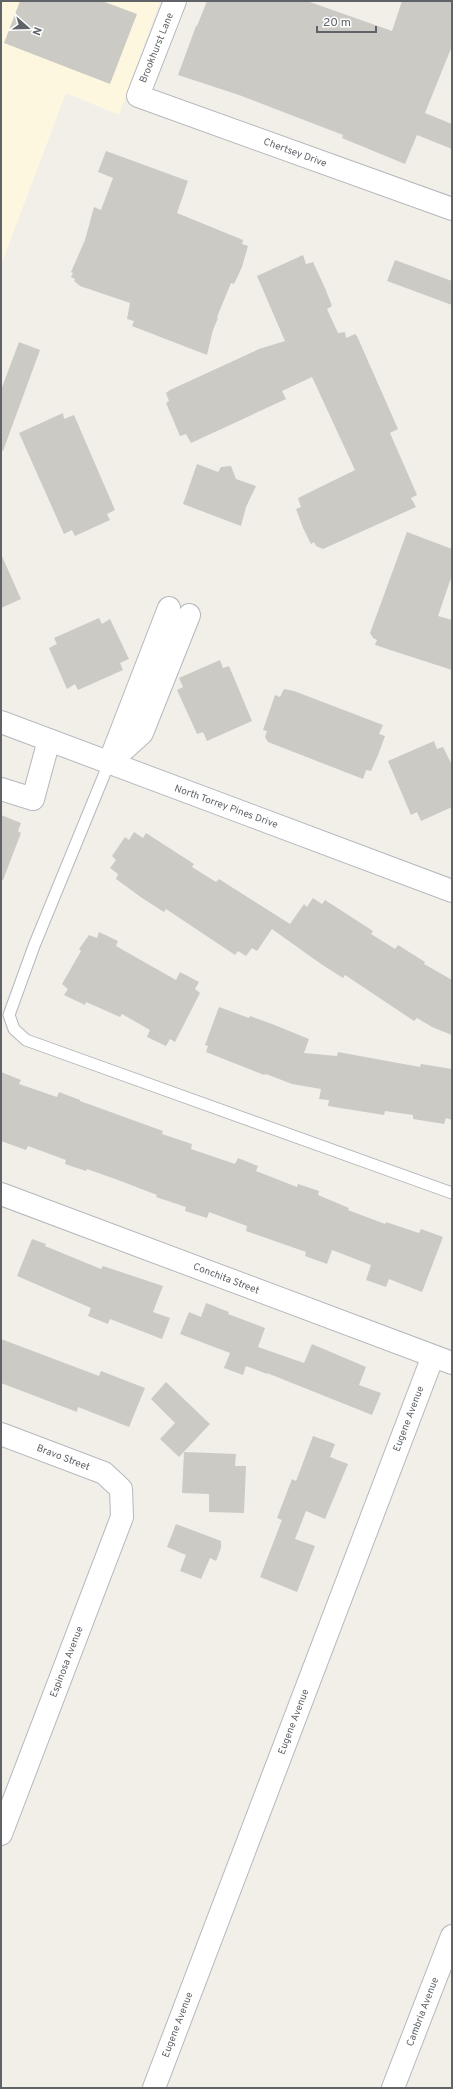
<svg xmlns="http://www.w3.org/2000/svg" width="453" height="2089" font-family="Overpass,sans-serif">
  <style>
    .commercial { fill: #fef7e0 }
    .building { fill: #cccac5 }
    .lines { fill: none; stroke-linecap: round; stroke-linejoin: round }
    .service-casing { stroke: #b5b8bc; stroke-width: 13 }
    .minor-casing { stroke: #b5b8bc; stroke-width: 24 }
    .secondary-casing { stroke: #b6babf; stroke-width: 24 }
    .service { stroke: #fff; stroke-width: 11 }
    .minor { stroke: #fff; stroke-width: 22 }
    .secondary { stroke: #fff; stroke-width: 22 }
    .labels { text-anchor: middle; dominant-baseline: central; stroke-width: 4; stroke-linejoin: round; paint-order: stroke }
    .street-label { font-size: 10px; fill: #5f6368; stroke: #fff }
  </style>
  <rect width="100%" height="100%" fill="#f1efe8"/>
  <!-- commercial -->
  <path class="commercial" d="M 1,1 L 160,1 L 119,115 L 66,93 L 1,265 Z"/>
  <!-- building -->
  <path class="building" d="M 20,1 L 102,1 L 137,14 L 110,84 L 4,43 Z
    M 207,1 L 307,1 L 392,31 L 402,1 L 452,1 L 452,46 L 425,113 L 452,124 L 452,149 L 417,135 L 405,164 L 342,138 L 343,135 L 239,95 L 178,75 L 196,26 L 197,26 Z
    M 106,151 L 188,181 L 177,213 L 243,240 L 242,244 L 248,246 L 242,267 L 234,284 L 231,283 L 217,317 L 218,318 L 213,330 L 207,355 L 132,326 L 134,321 L 127,319 L 130,303 L 80,286 L 74,281 L 75,279 L 71,277 L 73,273 L 71,272 L 85,240 L 94,207 L 101,210 L 113,178 L 98,172 Z
    M 303,255 L 306,264 L 313,262 L 325,288 L 332,306 L 327,309 L 338,333 L 345,332 L 346,338 L 355,334 L 357,336 L 398,429 L 390,433 L 417,495 L 411,498 L 416,507 L 323,549 L 316,546 L 314,542 L 311,544 L 303,528 L 296,509 L 301,507 L 298,498 L 355,470 L 312,377 L 282,391 L 286,399 L 191,443 L 186,434 L 180,436 L 166,403 L 169,401 L 166,393 L 170,390 L 259,349 L 285,341 L 257,276 Z
    M 395,260 L 452,281 L 452,305 L 387,281 Z
    M 19,342 L 40,350 L 3,451 L 1,450 L 1,390 Z
    M 63,413 L 64,419 L 74,415 L 115,510 L 107,514 L 110,520 L 75,536 L 72,530 L 64,534 L 19,433 Z
    M 197,464 L 218,472 L 221,467 L 231,466 L 236,479 L 256,486 L 246,507 L 241,526 L 183,504 Z
    M 407,532 L 452,549 L 452,575 L 438,616 L 452,620 L 452,670 L 375,645 L 377,640 L 373,638 L 370,633 Z
    M 1,554 L 21,599 L 1,608 Z
    M 99,618 L 102,624 L 110,619 L 129,659 L 120,663 L 123,670 L 78,690 L 75,684 L 67,689 L 49,648 L 57,644 L 54,638 Z
    M 220,660 L 223,668 L 229,666 L 252,721 L 207,741 L 203,732 L 197,734 L 177,690 L 183,687 L 179,678 Z
    M 284,689 L 294,691 L 383,725 L 379,734 L 385,736 L 378,755 L 371,771 L 366,770 L 363,779 L 268,742 L 265,737 L 267,731 L 263,730 L 275,695 L 280,697 Z
    M 434,741 L 437,749 L 443,747 L 452,765 L 452,807 L 421,821 L 417,812 L 411,815 L 388,761 Z
    M 1,815 L 21,823 L 18,831 L 21,833 L 3,880 L 1,880 Z
    M 134,832 L 143,838 L 146,833 L 194,864 L 192,867 L 216,882 L 219,879 L 290,924 L 304,904 L 307,907 L 313,898 L 322,904 L 325,900 L 373,931 L 371,934 L 395,949 L 398,945 L 425,962 L 424,964 L 452,980 L 452,1035 L 432,1027 L 417,1018 L 414,1021 L 345,975 L 343,978 L 321,964 L 272,929 L 257,951 L 252,948 L 246,956 L 238,951 L 235,955 L 166,909 L 164,912 L 142,898 L 116,879 L 118,874 L 110,868 L 116,860 L 112,856 L 125,837 L 129,840 Z
    M 99,932 L 118,941 L 116,946 L 176,980 L 180,972 L 199,982 L 195,989 L 200,993 L 175,1042 L 170,1039 L 166,1046 L 147,1037 L 150,1030 L 122,1014 L 120,1017 L 86,1002 L 85,1005 L 64,995 L 68,989 L 62,984 L 81,951 L 79,949 L 89,935 L 97,938 Z
    M 219,1007 L 249,1018 L 250,1016 L 272,1024 L 309,1039 L 304,1053 L 337,1056 L 338,1052 L 420,1067 L 421,1064 L 452,1069 L 452,1120 L 446,1118 L 444,1124 L 413,1119 L 413,1115 L 385,1111 L 384,1115 L 328,1106 L 329,1100 L 319,1099 L 321,1089 L 292,1084 L 266,1074 L 264,1075 L 206,1052 L 208,1046 L 205,1045 Z
    M 1,1072 L 21,1080 L 19,1084 L 57,1097 L 59,1092 L 80,1100 L 80,1101 L 163,1131 L 162,1134 L 192,1144 L 191,1149 L 235,1164 L 238,1158 L 258,1166 L 256,1171 L 297,1187 L 298,1184 L 319,1191 L 318,1195 L 349,1208 L 348,1210 L 385,1224 L 386,1222 L 419,1233 L 421,1229 L 443,1237 L 422,1292 L 389,1279 L 386,1287 L 366,1280 L 371,1265 L 332,1250 L 327,1264 L 305,1256 L 306,1252 L 246,1231 L 247,1226 L 209,1212 L 207,1218 L 185,1211 L 186,1207 L 156,1197 L 157,1195 L 118,1180 L 87,1169 L 86,1171 L 65,1164 L 66,1160 L 28,1146 L 26,1150 L 1,1141 Z
    M 32,1239 L 46,1244 L 45,1246 L 101,1269 L 103,1266 L 163,1286 L 153,1312 L 170,1318 L 162,1339 L 110,1319 L 108,1324 L 88,1316 L 91,1308 L 17,1276 Z
    M 206,1303 L 229,1312 L 228,1314 L 265,1328 L 258,1347 L 304,1363 L 312,1344 L 366,1367 L 359,1385 L 381,1393 L 372,1415 L 267,1373 L 267,1374 L 246,1366 L 243,1375 L 224,1368 L 230,1353 L 180,1334 L 189,1312 L 201,1317 Z
    M 1,1339 L 99,1376 L 101,1371 L 145,1388 L 129,1427 L 78,1407 L 77,1412 L 1,1383 Z
    M 166,1382 L 210,1424 L 179,1457 L 160,1439 L 175,1423 L 151,1399 Z
    M 313,1436 L 335,1444 L 330,1457 L 348,1464 L 325,1519 L 306,1511 L 295,1539 L 315,1546 L 297,1592 L 260,1577 L 282,1520 L 277,1518 L 292,1479 L 296,1481 Z
    M 184,1452 L 236,1454 L 235,1466 L 246,1466 L 244,1513 L 209,1512 L 209,1494 L 182,1493 Z
    M 176,1524 L 221,1541 L 221,1548 L 216,1561 L 210,1558 L 201,1579 L 180,1571 L 186,1555 L 167,1547 Z"/>
  <g class="lines">
    <!-- service casing -->
    <g class="service-casing">
      <path id="service" d="M 109,763 L 34,946 L 9,1015 L 14,1029 L 26,1040 L 452,1193"/>
    </g>
    <!-- minor casing -->
    <g class="minor-casing">
      <path id="minor" d="M 175,1 L 138,96 L 452,209
        M 169,608 L 109,763 L 142,733 L 189,615
        M 1,789 L 33,799 L 49,740
        M 1,1194 L 452,1363
        M 1,1434 L 104,1473 L 121,1489 L 122,1517 L 1,1834
        M 154,2088 L 433,1356
        M 393,2088 L 452,1936"/>
    </g>
    <!-- secondary casing -->
    <g class="secondary-casing">
      <path id="secondary" d="M 1,722 L 452,891"/>
    </g>
    <!-- service -->
    <use href="#service" class="service"/>
    <!-- minor -->
    <use href="#minor" class="minor"/>
    <!-- secondary -->
    <use href="#secondary" class="secondary"/>
  </g>
  <g class="labels">
    <!-- street labels -->
    <g class="street-label">
      <text transform="translate(157 48) rotate(-68)">Brookhurst Lane</text>
      <text transform="translate(295 153) rotate(20)">Chertsey Drive</text>
      <text transform="translate(226 807) rotate(20)">North Torrey Pines Drive</text>
      <text transform="translate(226 1279) rotate(21)">Conchita Street</text>
      <text transform="translate(409 1419) rotate(-69)">Eugene Avenue</text>
      <text transform="translate(63 1458) rotate(21)">Bravo Street</text>
      <text transform="translate(67 1662) rotate(-69)">Espinosa Avenue</text>
      <text transform="translate(294 1722) rotate(-69)">Eugene Avenue</text>
      <text transform="translate(423 2012) rotate(-69)">Cambria Avenue</text>
      <text transform="translate(178 2025) rotate(-69)">Eugene Avenue</text>
    </g>
  </g>
  <!-- border -->
  <rect width="453" height="2089" fill="none" stroke="#5f6368" stroke-width="4"/>
  <!-- north arrow -->
  <g transform="translate(28 28) rotate(110)" stroke="#ffffff" stroke-width="3" paint-order="stroke">
  <path d="M0-3L7 15L0 10L-7 15Z" fill="#5f6368"/>
  <text y="-6" font-size="11" font-weight="bold" text-anchor="middle" fill="#5f6368">N</text>
  </g>
  <!-- scale -->
  <path d="M317 26v6h59v-6" fill="none" stroke="#5f6368" stroke-width="2"/>
  <text x="323" y="26" font-size="12" fill="#5f6368" stroke="#ffffff" stroke-width="3" paint-order="stroke">20 m</text>
</svg>
